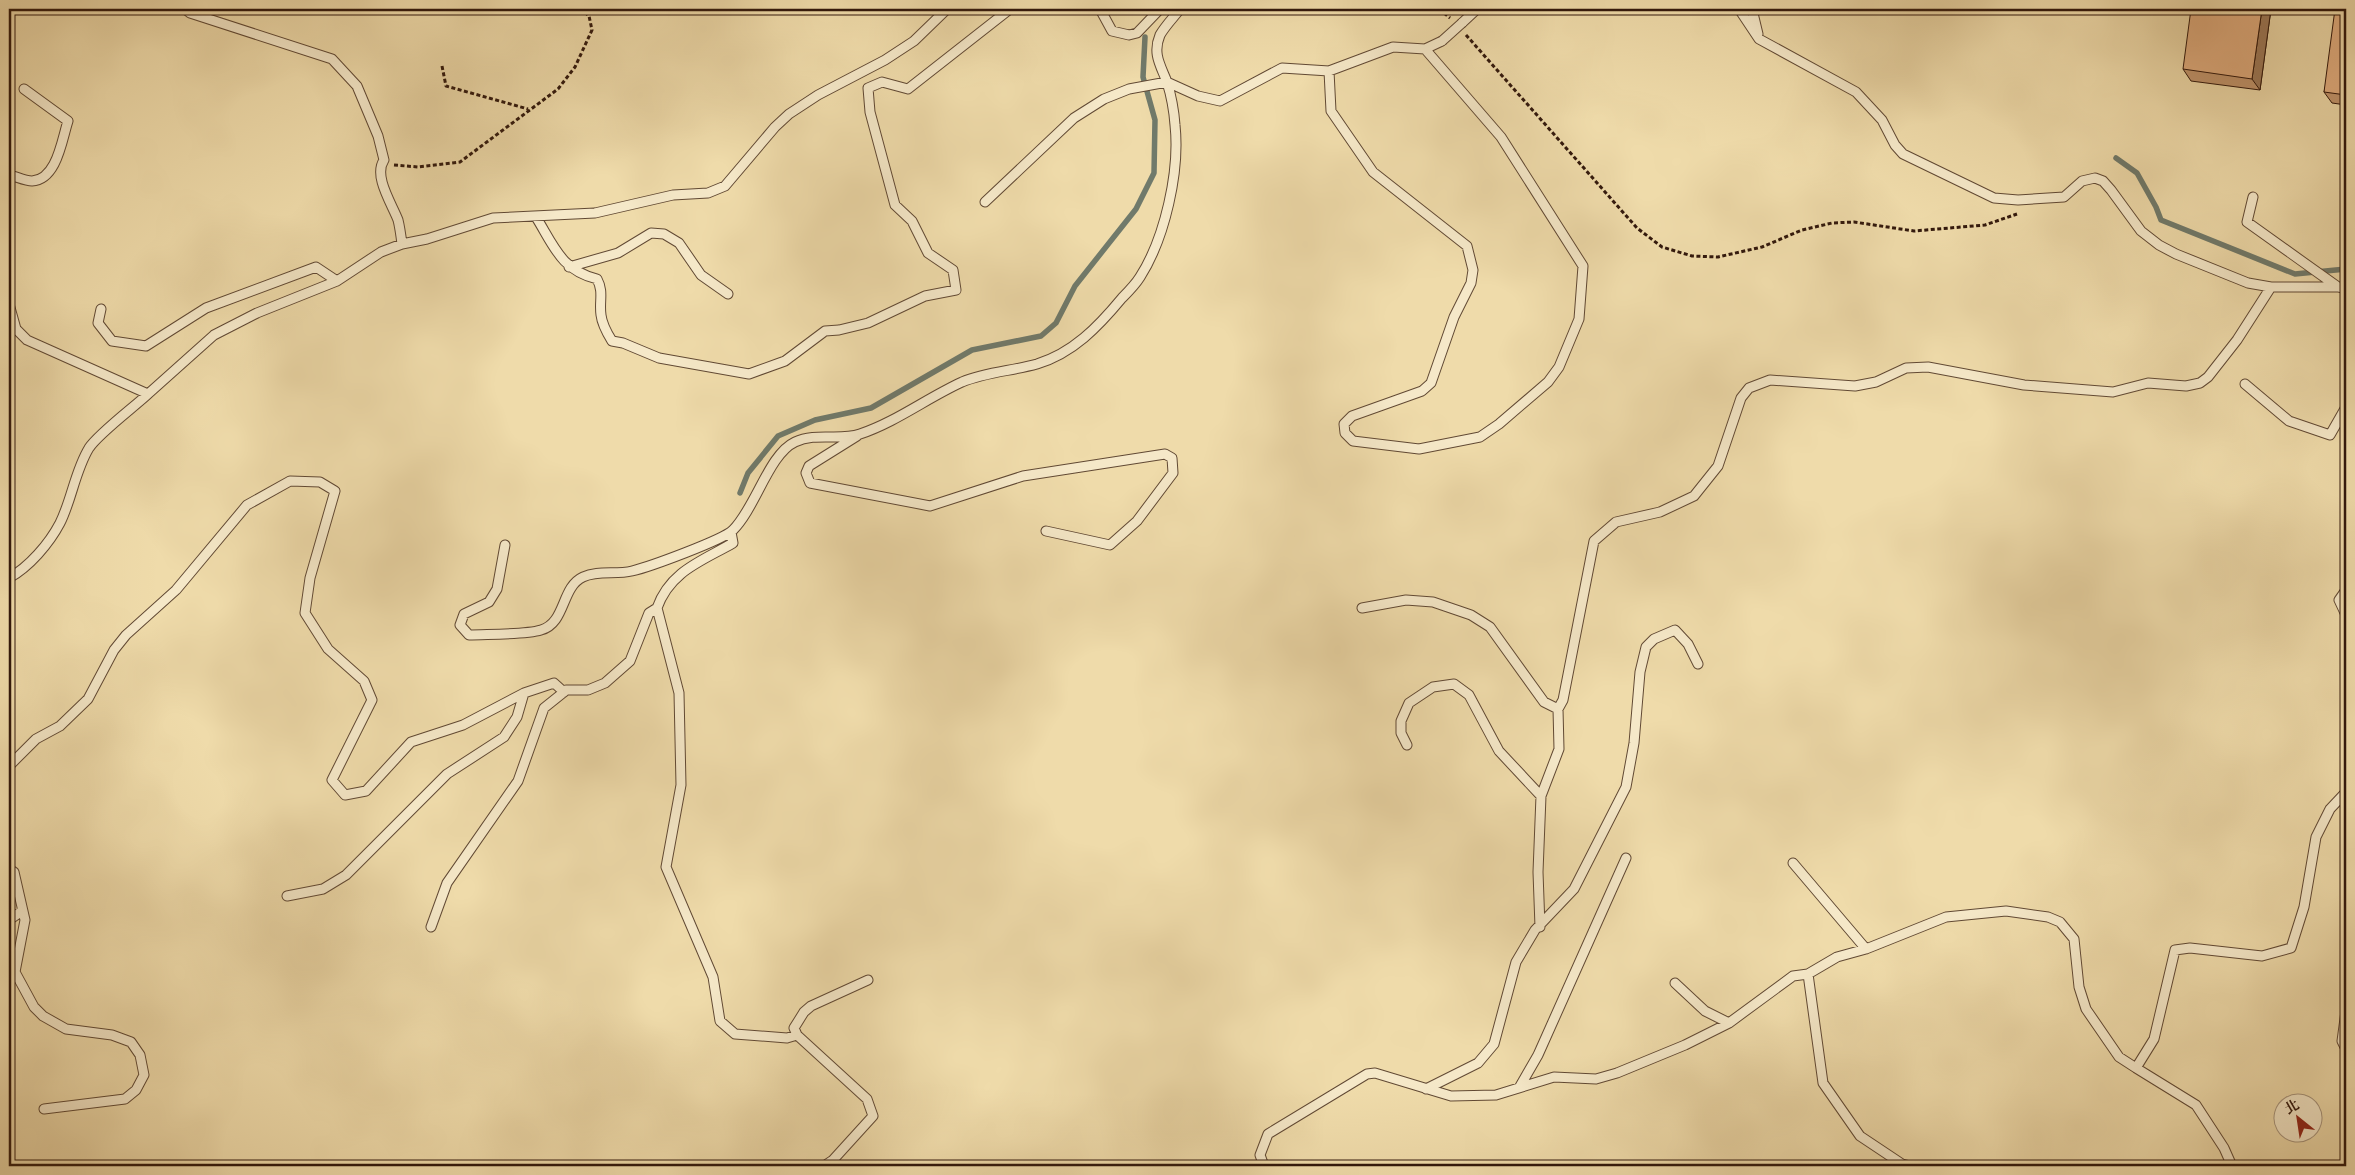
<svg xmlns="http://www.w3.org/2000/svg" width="2355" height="1175" font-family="'Sorts Mill Goudy','Noto Serif TC',serif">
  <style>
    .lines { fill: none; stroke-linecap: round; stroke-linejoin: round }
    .stream { stroke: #707a6b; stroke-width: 5.5 }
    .service-casing { stroke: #614934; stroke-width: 11 }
    .path { stroke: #32180c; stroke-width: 3; stroke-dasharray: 4 2.5; stroke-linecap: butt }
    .service { stroke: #f5e8c8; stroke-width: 9 }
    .service-bridge-casing { stroke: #614934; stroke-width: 11; stroke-linecap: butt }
    .service-bridge { stroke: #f5e8c8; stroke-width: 9 }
    .wall { fill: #c2966e; stroke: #32180c }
    .shaded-wall { fill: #9e7a5a; stroke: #32180c }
    .building { fill: #e1ae80; stroke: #32180c }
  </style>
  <rect width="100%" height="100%" fill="#efdbaa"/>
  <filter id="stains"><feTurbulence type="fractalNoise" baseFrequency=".004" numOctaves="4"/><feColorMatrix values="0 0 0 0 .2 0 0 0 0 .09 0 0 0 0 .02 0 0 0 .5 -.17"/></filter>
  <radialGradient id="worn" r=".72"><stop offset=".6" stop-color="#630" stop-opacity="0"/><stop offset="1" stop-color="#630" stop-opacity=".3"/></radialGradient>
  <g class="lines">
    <!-- stream -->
    <path class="stream" d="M 2116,158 L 2137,173 L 2156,207 L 2161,220 L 2295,274 L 2346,269
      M 740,493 L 748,473 L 778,436 L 815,420 L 871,408 L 972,350 L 1041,336 L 1056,323 L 1075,286 L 1136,209 L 1154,173 L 1155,120 L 1143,77 L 1145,37"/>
    <!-- service casing -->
    <g class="service-casing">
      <path id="service" d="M 185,9 L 190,13 L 332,59 L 357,86 L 378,136 L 384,160 C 373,176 392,204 398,220 C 400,228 401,236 402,244
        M 1100,9 L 1112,31 L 1129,35 L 1137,33 L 1160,9
        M 1739,9 L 1759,39 L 1856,92 L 1882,120 L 1895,145 L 1903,154 L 1994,198 L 2018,200 L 2064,197 L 2082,181 L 2095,178 L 2103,181 L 2111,190 L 2141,231 L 2159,245 L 2176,254 L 2248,283 L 2271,287 L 2338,287 L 2346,289
        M 1752,9 L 1758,34
        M 1462,23 L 1477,9
        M 1329,71 L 1331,111 L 1373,172 L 1467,246 L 1473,270 L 1471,283 L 1454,317 L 1431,383 L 1422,391 L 1352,416 L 1344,424 L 1345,433 L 1353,441 L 1419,449 L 1480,437 L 1499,424 L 1548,382 L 1559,367 L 1579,319 L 1583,266 L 1501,137 L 1425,49
        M 9,175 C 15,176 25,181 32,181 C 57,180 62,139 68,121 L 24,89
        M 2253,197 L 2247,222 L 2338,287
        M 985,202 L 1074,118 L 1104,99 L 1129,89 L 1167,82 L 1198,96 L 1220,101 L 1282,68 L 1329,71 L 1393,47 L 1425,49 L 1442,41
        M 536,217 C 554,246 561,270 597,279 C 604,292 599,301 601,315 C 602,324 607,333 612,341 L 623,343 L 659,358 L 749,374 L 785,361 L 825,331 L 839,330 L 868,323 L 925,296 L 956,290 L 953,270 L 928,253 L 912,221 L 895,205 L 870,112 L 868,88 L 882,82 L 908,89 L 1010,9
        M 569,267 L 618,253 L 651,233 L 664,234 L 679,243 L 701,275 L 728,294
        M 9,304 L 16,329 L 27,340 L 148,394 L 214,335 L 257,313 L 337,281 L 381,252 L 402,244 L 427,239 L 493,218 L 595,213 L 673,195 L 708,193 L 725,186 L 775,127 L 789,114 L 818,95 L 885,60 L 914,41 L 947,9
        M 101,309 L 98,323 L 112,341 L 146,346 L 206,308 L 316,267 L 337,281
        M 2245,384 L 2289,421 L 2330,435 L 2346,407
        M 857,436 L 809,466 L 806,473 L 810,483 L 930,506 L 1023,476 L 1165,454 L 1172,458 L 1173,473 L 1137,521 L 1110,545 L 1046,531
        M 505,545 L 497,589 L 489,602 L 464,614 L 460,625 L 469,635 C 487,634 525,635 541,630 C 566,623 561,587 583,577 C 598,570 616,575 632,571 C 649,567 723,540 733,530 C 756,507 769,454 795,442 C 816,432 839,441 860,434 C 896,422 927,398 962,382 C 986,372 1012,371 1037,364 C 1073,353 1098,327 1122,298 C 1128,292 1135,285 1140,277 C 1165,238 1180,171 1175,125 C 1174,111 1171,95 1167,82 C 1161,66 1152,54 1160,35 C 1165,26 1174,17 1180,9
        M 9,578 C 29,567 49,544 60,523 C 72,499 75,471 89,448 C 98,434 134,407 148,394
        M 2346,590 L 2339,600 L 2346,615
        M 657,608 L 679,693 L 681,785 L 666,867 L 713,977 L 720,1021 L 735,1034 L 787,1038 L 797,1035 L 794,1028 L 804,1012 L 811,1006 L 868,980
        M 1362,608 L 1406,600 L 1433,602 L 1471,615 L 1490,627 L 1544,702 L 1558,709 L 1563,700 L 1594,541 L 1616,522 L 1660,512 L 1694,496 L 1718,466 L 1741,398 L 1749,388 L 1770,380 L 1855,386 L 1876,382 L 1906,368 L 1928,367 L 2024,385 L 2113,392 L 2148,383 L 2186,386 L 2200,383 L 2208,377 L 2237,340 L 2271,287
        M 1407,745 L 1401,733 L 1401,721 L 1409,703 L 1433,687 L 1454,684 L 1469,695 L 1499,751 L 1541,796 L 1559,749 L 1558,709
        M 9,766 L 36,739 L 60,726 L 88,699 L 114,650 L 126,635 L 176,590 L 247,505 L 290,481 L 320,482 L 335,491 L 310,578 L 305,613 L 328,649 L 364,681 L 372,700 L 332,780 L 345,795 L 366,791 L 411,742 L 463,725 L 524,693 L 554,683 L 564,692 L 566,690 L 588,690 L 605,683 L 630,661 L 649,613 L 657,608 C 670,571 702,561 733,543 L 731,532
        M 1793,863 L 1866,949
        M 9,869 L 14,872 L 25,920 L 15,972 L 34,1007 L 43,1016 L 66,1029 L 112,1035 L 131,1042 L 140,1055 L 144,1075 L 136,1090 L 125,1099 L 44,1109
        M 287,896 L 323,889 L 346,875 L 447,774 L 504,737 L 517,717 L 524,693
        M 9,920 L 22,911
        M 431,927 L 447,883 L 518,781 L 544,708 L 564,692
        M 1540,927 L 1538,872 L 1541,796
        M 1808,974 L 1823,1083 L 1860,1136 L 1902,1164 L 1910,1166
        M 1675,983 L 1705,1011 L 1729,1023
        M 2346,1011 L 2342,1041 L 2346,1049
        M 797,1035 L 867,1099 L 873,1116 L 833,1160 L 824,1166
        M 2136,1068 L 2196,1105 L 2224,1148 L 2232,1166
        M 1519,1088 L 1538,1055 L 1626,858
        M 1426,1089 L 1478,1063 L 1494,1044 L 1516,962 L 1535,930 L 1574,889 L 1626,787 L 1634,743 L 1640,672 L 1646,647 L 1654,639 L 1675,630 L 1688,644 L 1698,664
        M 1264,1166 L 1260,1155 L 1268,1134 L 1367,1074 L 1375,1073 L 1451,1096 L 1496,1095 L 1554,1077 L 1596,1079 L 1617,1073 L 1685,1045 L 1729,1023 L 1793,976 L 1808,974 L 1837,957 L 1866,949 L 1946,917 L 2006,911 L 2048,917 L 2060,922 L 2074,939 L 2079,987 L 2086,1009 L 2119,1057 L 2136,1068 L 2154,1039 L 2175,950 L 2190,948 L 2262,956 L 2291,948 L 2304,907 L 2316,837 L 2330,809 L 2346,792
        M 1763,1166 L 1778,1166"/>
    </g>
    <!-- path -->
    <path class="path" d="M 700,9 L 737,9
      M 1439,9 L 1450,18
      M 1466,35 L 1637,228 L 1662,247 L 1692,256 L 1718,257 L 1762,247 L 1802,230 L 1832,223 L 1854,222 L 1914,231 L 1985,225 L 2017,214
      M 442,66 L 446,86 L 528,109
      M 394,165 L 418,167 L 460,162 L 558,89 L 575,67 L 592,30 L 589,16 L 581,9"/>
    <!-- service -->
    <use href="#service" class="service"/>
    <!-- service-bridge casing -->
    <g class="service-bridge-casing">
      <path id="service-bridge" d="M 1442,41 L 1462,23"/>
    </g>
    <!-- service-bridge -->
    <use href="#service-bridge" class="service-bridge"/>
  </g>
  <!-- wall -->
  <path class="wall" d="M 2271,9 L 2260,90 L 2191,81 L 2183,69 Z
    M 2346,9 L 2346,105 L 2332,103 L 2324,92 Z"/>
  <!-- shaded-wall -->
  <path class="shaded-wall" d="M 2262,9 L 2271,9 L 2260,90 L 2252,79 Z"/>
  <!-- building -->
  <path class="building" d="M 2191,9 L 2262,9 L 2252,79 L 2183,69 Z
    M 2335,9 L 2346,9 L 2346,95 L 2324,92 Z"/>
  <!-- margin -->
  <rect width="2355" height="1175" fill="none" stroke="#efdbaa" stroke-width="30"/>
  <rect x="10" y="10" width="2335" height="1155" fill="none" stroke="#32180c" stroke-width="2.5"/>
  <rect x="15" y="15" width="2325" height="1145" fill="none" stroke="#32180c"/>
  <!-- north arrow -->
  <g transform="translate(2298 1118) rotate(330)"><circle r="24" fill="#f5e8c8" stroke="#a7957d"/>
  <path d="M0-4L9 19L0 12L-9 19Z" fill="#8f2418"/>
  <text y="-8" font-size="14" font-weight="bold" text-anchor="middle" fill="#32180c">北</text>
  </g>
  <rect width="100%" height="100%" filter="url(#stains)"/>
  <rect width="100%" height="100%" fill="url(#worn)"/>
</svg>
